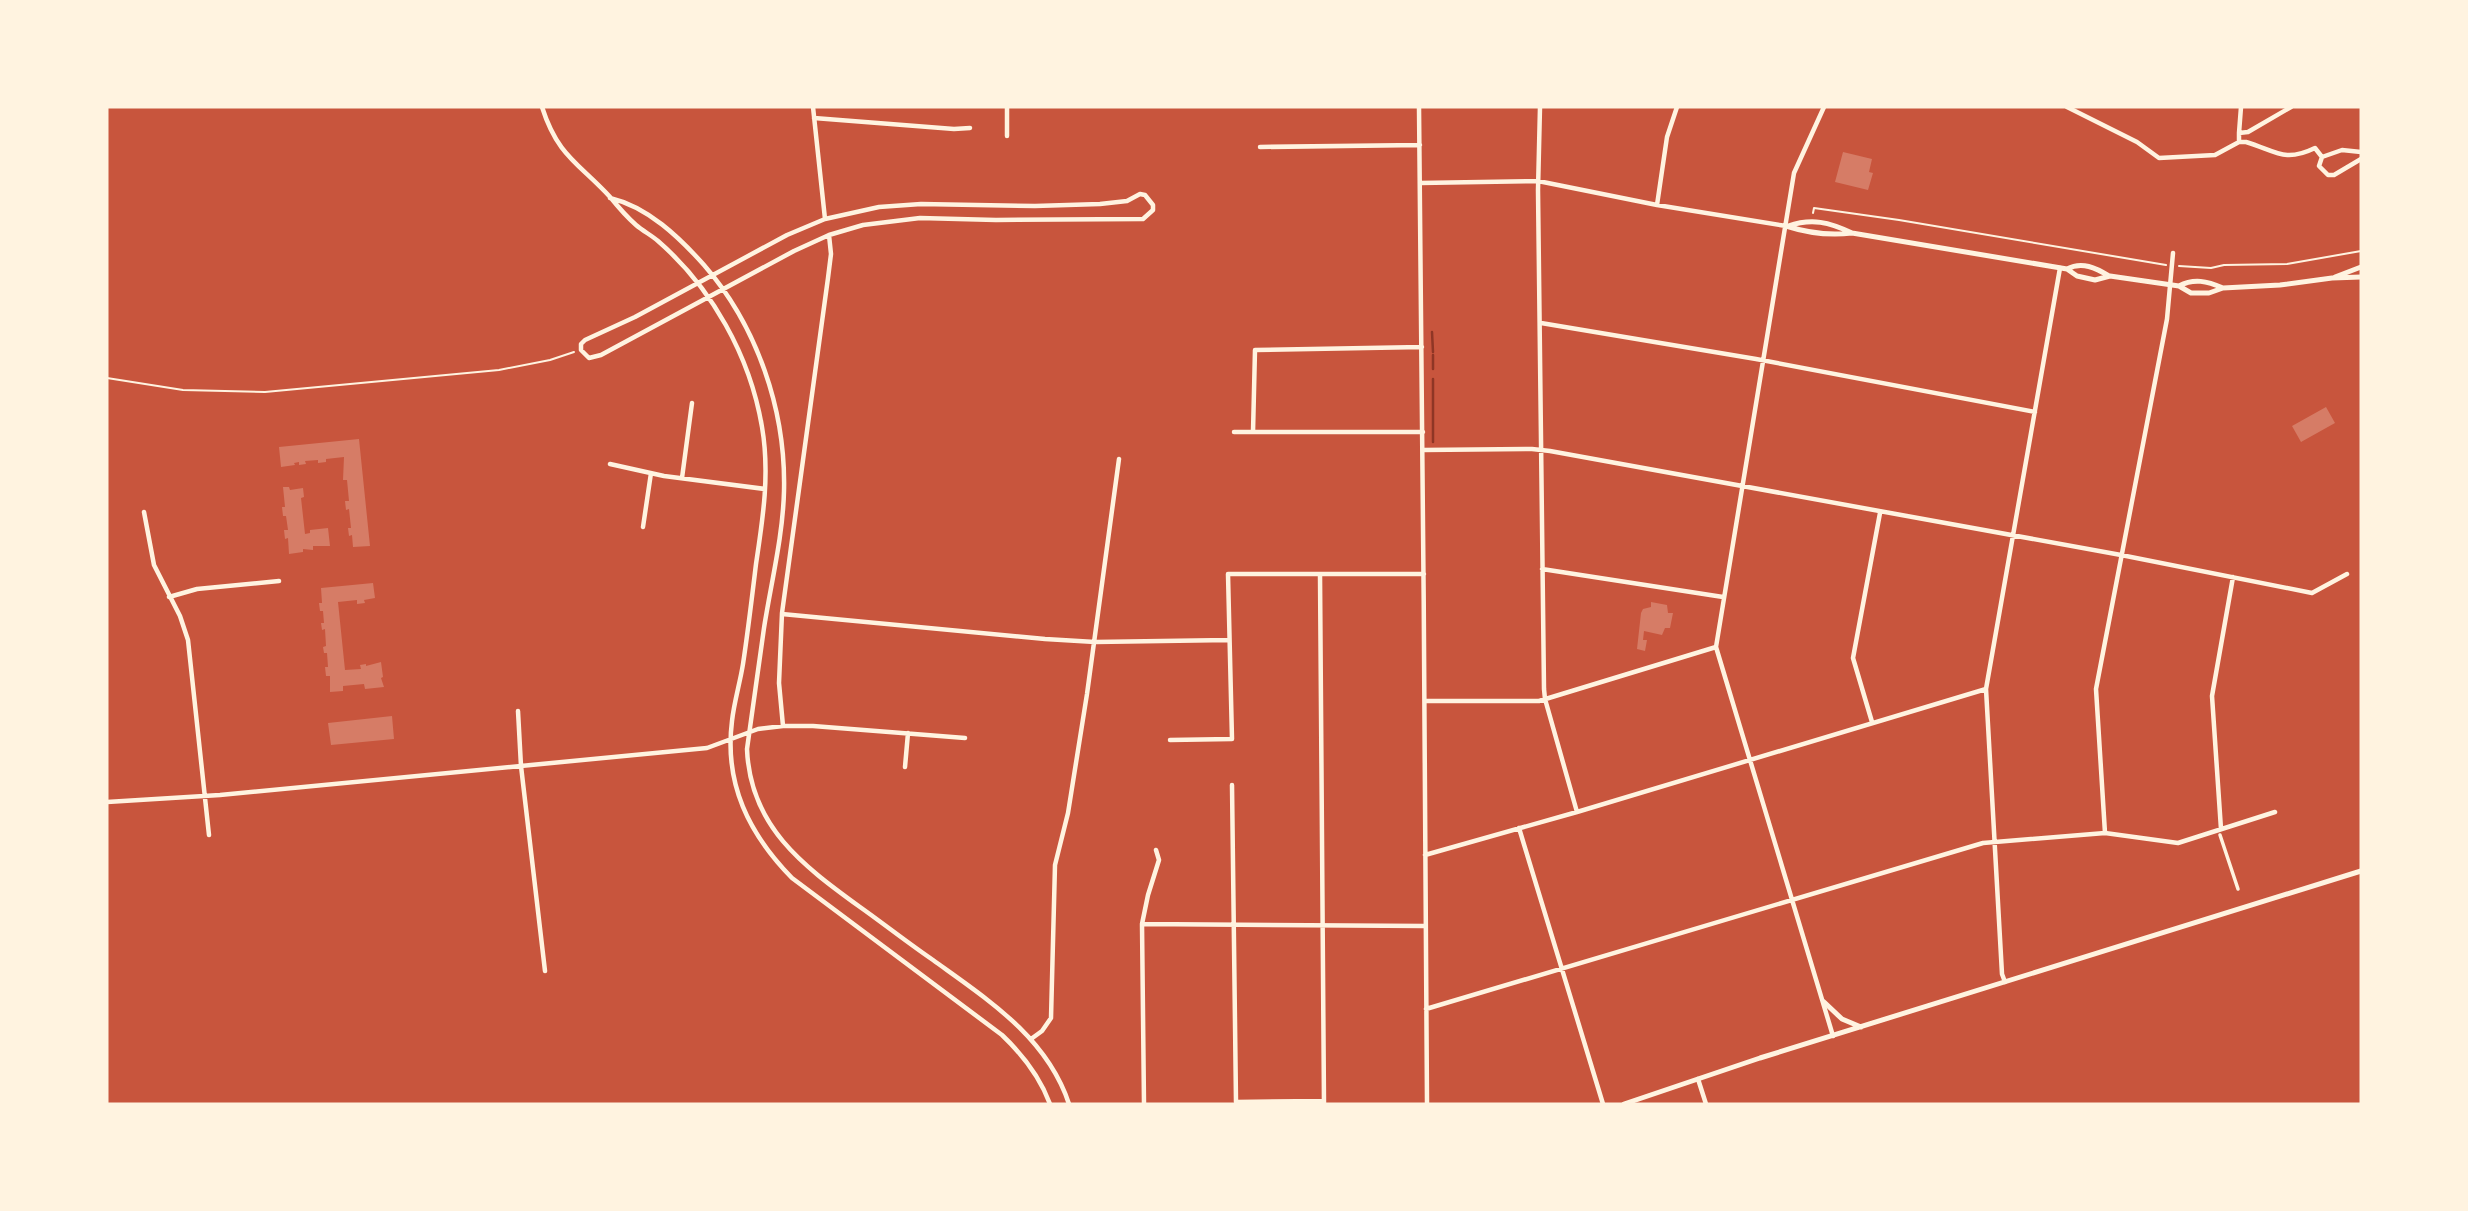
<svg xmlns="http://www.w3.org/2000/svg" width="2468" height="1211" font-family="Mulish,sans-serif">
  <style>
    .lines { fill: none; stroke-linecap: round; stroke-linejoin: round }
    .stream { stroke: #8f3625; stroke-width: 2.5 }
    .building { fill: #d67c66 }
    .path { stroke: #fff3e0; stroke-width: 2 }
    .pedestrian { stroke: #fff3e0; stroke-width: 3.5 }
    .minor { stroke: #fff3e0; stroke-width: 4.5 }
    .tertiary { stroke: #fff3e0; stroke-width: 5 }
  </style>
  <rect width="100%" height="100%" fill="#c8553d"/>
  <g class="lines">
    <!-- stream -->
    <path class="stream" d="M 1432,332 L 1433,352
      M 1433,355 L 1433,369
      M 1433,379 L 1433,442"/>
  </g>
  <!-- building -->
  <path class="building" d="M 1843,152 L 1872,159 L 1869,172 L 1873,173 L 1868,190 L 1835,182 Z
    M 2326,407 L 2335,423 L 2301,442 L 2292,426 Z
    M 359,439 L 370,546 L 353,547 L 352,535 L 349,536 L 348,528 L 351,528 L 349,509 L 346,510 L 345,501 L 349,501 L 347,480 L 343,480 L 344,457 L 326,459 L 326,462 L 318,463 L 318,460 L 305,461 L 306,464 L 299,465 L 299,462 L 294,463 L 295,465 L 281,467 L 279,447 Z
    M 283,487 L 289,487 L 290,490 L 303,488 L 304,497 L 301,498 L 305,534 L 310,533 L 310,530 L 328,528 L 330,546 L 313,546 L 313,550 L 303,549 L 303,552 L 289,554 L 288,538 L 285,539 L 284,530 L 288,530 L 286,516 L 283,516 L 282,507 L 285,507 Z
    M 373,583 L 375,598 L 364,600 L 365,603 L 357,604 L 357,600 L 338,602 L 345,670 L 361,669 L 360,665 L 366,664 L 366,666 L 381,662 L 383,677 L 381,678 L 384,687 L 365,689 L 364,684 L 343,686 L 343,691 L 330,692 L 330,676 L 326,676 L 325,667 L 328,667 L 327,653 L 324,653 L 323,647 L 326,646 L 325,629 L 322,630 L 321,623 L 324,623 L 323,611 L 320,611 L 319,603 L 322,603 L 321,588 Z
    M 1651,602 L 1667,605 L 1668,613 L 1673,613 L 1670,628 L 1665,628 L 1662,635 L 1644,631 L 1643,640 L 1647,640 L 1645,651 L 1637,649 L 1641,613 L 1643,609 L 1651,607 Z
    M 392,716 L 394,739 L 331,745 L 328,723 Z"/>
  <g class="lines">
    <!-- path -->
    <path class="path" d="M 1813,213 L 1814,208 L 1899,220 L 2166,265
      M 2179,266 L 2211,268 L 2224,265 L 2287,264 L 2361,251
      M 107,378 L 183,390 L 265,392 L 499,370 L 550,360 L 574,352"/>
    <!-- pedestrian -->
    <path class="pedestrian" d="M 2220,835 L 2238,889"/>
    <!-- minor -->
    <path class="minor" d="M 542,107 C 558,157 579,163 611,198 C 619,208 627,217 636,225 C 643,231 651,235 658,241 C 712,288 750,356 762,427 C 770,473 763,518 756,564 C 752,597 748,631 743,664 C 740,683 734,702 732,721 C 724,784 749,834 792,878 L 1002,1035 C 1023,1055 1040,1077 1050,1104
      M 813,107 L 825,219
      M 1419,107 C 1423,439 1425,772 1427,1104
      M 1540,107 L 1538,190 L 1544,689 L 1545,699 L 1577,812
      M 1824,107 L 1794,173 L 1716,647 L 1833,1036
      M 2067,107 L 2137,142 L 2159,158 L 2215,155 L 2239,142 L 2246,142 C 2276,151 2284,163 2315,148 L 2322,157
      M 814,118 L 954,129 L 970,128
      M 2239,133 L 2241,107
      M 1007,136 L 1007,107
      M 2239,142 L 2239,133 L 2248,132 L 2291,107
      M 1260,147 L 1420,145
      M 2322,157 L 2319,166 L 2328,175 L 2334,175 L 2361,159
      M 2322,157 L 2342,150 L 2361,152
      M 1420,183 L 1538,181 L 1657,205 L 1786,226
      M 1140,194 L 1145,195 L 1153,205 L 1153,210 L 1143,219 L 996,220 L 920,218 L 863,225 L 829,235 L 794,251 L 601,355 L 589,358 L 581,350 L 581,344 L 585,340 L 635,317 L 787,235 L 825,219 L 879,207 L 921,204 L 1035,206 L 1100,204 L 1127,201 Z
      M 610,198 C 648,207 679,237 704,265 C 757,326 786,410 784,491 C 783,536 771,583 764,628 C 758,668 753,709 747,749 C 750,826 802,865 860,907 C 884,924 908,943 933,960 C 987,999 1047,1037 1069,1104
      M 1657,205 L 1667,137 L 1677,107
      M 1541,323 L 1756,359 L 2035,412
      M 1234,432 L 1423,432
      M 1253,432 L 1255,350 L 1422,347
      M 1423,450 L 1532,449 L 1550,451 L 2121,555 L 2312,593 L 2347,574
      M 610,464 L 664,476 L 765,489
      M 682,478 L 692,403
      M 144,512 L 154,565 L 180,616 L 188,640 L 209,835
      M 643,527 L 651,473
      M 1542,569 L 1723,597
      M 1320,574 L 1324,1104
      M 169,597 L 197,589 L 279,581
      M 782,614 L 1045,639 L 1095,642 L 1229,640
      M 1426,701 L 1539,701 L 1716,647
      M 518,711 L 521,766 L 545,971
      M 1872,722 L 1853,658 L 1880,513
      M 783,726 L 779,683 L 782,613 L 828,278 L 831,254 L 829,235
      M 1170,740 L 1232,739 L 1228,574 L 1424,574
      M 905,767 L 908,733
      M 1232,785 L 1236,1102 L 1324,1101
      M 107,802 L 220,795 L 707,748 L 758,729 L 783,726 L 813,726 L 965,738
      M 1519,828 L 1603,1104
      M 2221,829 L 2212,696 L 2233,577
      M 2105,833 L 2096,689 L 2167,319 L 2173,253
      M 1425,855 L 1577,812 L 1986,689
      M 1142,924 L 1424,926
      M 2005,982 L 2002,974 L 1986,689 L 2060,268
      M 1426,1009 L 1983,843 L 2105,833 L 2178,843 L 2275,812
      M 1031,1039 L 1042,1031 L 1051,1018 L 1055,865 L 1068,813 L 1087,694 L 1119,459
      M 1698,1079 L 1706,1104
      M 1144,1104 L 1142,924 L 1148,895 L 1159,860 L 1156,850"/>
    <!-- tertiary -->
    <path class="tertiary" d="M 1786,226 C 1808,233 1829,236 1852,233 L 2067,269 L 2077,276 L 2095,280 L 2110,276 L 2179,286 L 2191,293 L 2209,293 L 2223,288 L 2280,285 L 2332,278 L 2361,277
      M 1788,226 C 1812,218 1829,222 1852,233
      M 2067,269 C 2082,261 2096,268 2109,276
      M 2335,277 L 2361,267
      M 2179,286 C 2194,278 2207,281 2223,288
      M 1824,1002 L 1842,1019 L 1861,1027
      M 1624,1104 L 1760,1058 L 2361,871"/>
  </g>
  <!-- border -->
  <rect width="2468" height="1211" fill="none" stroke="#fff3e0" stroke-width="217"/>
</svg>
